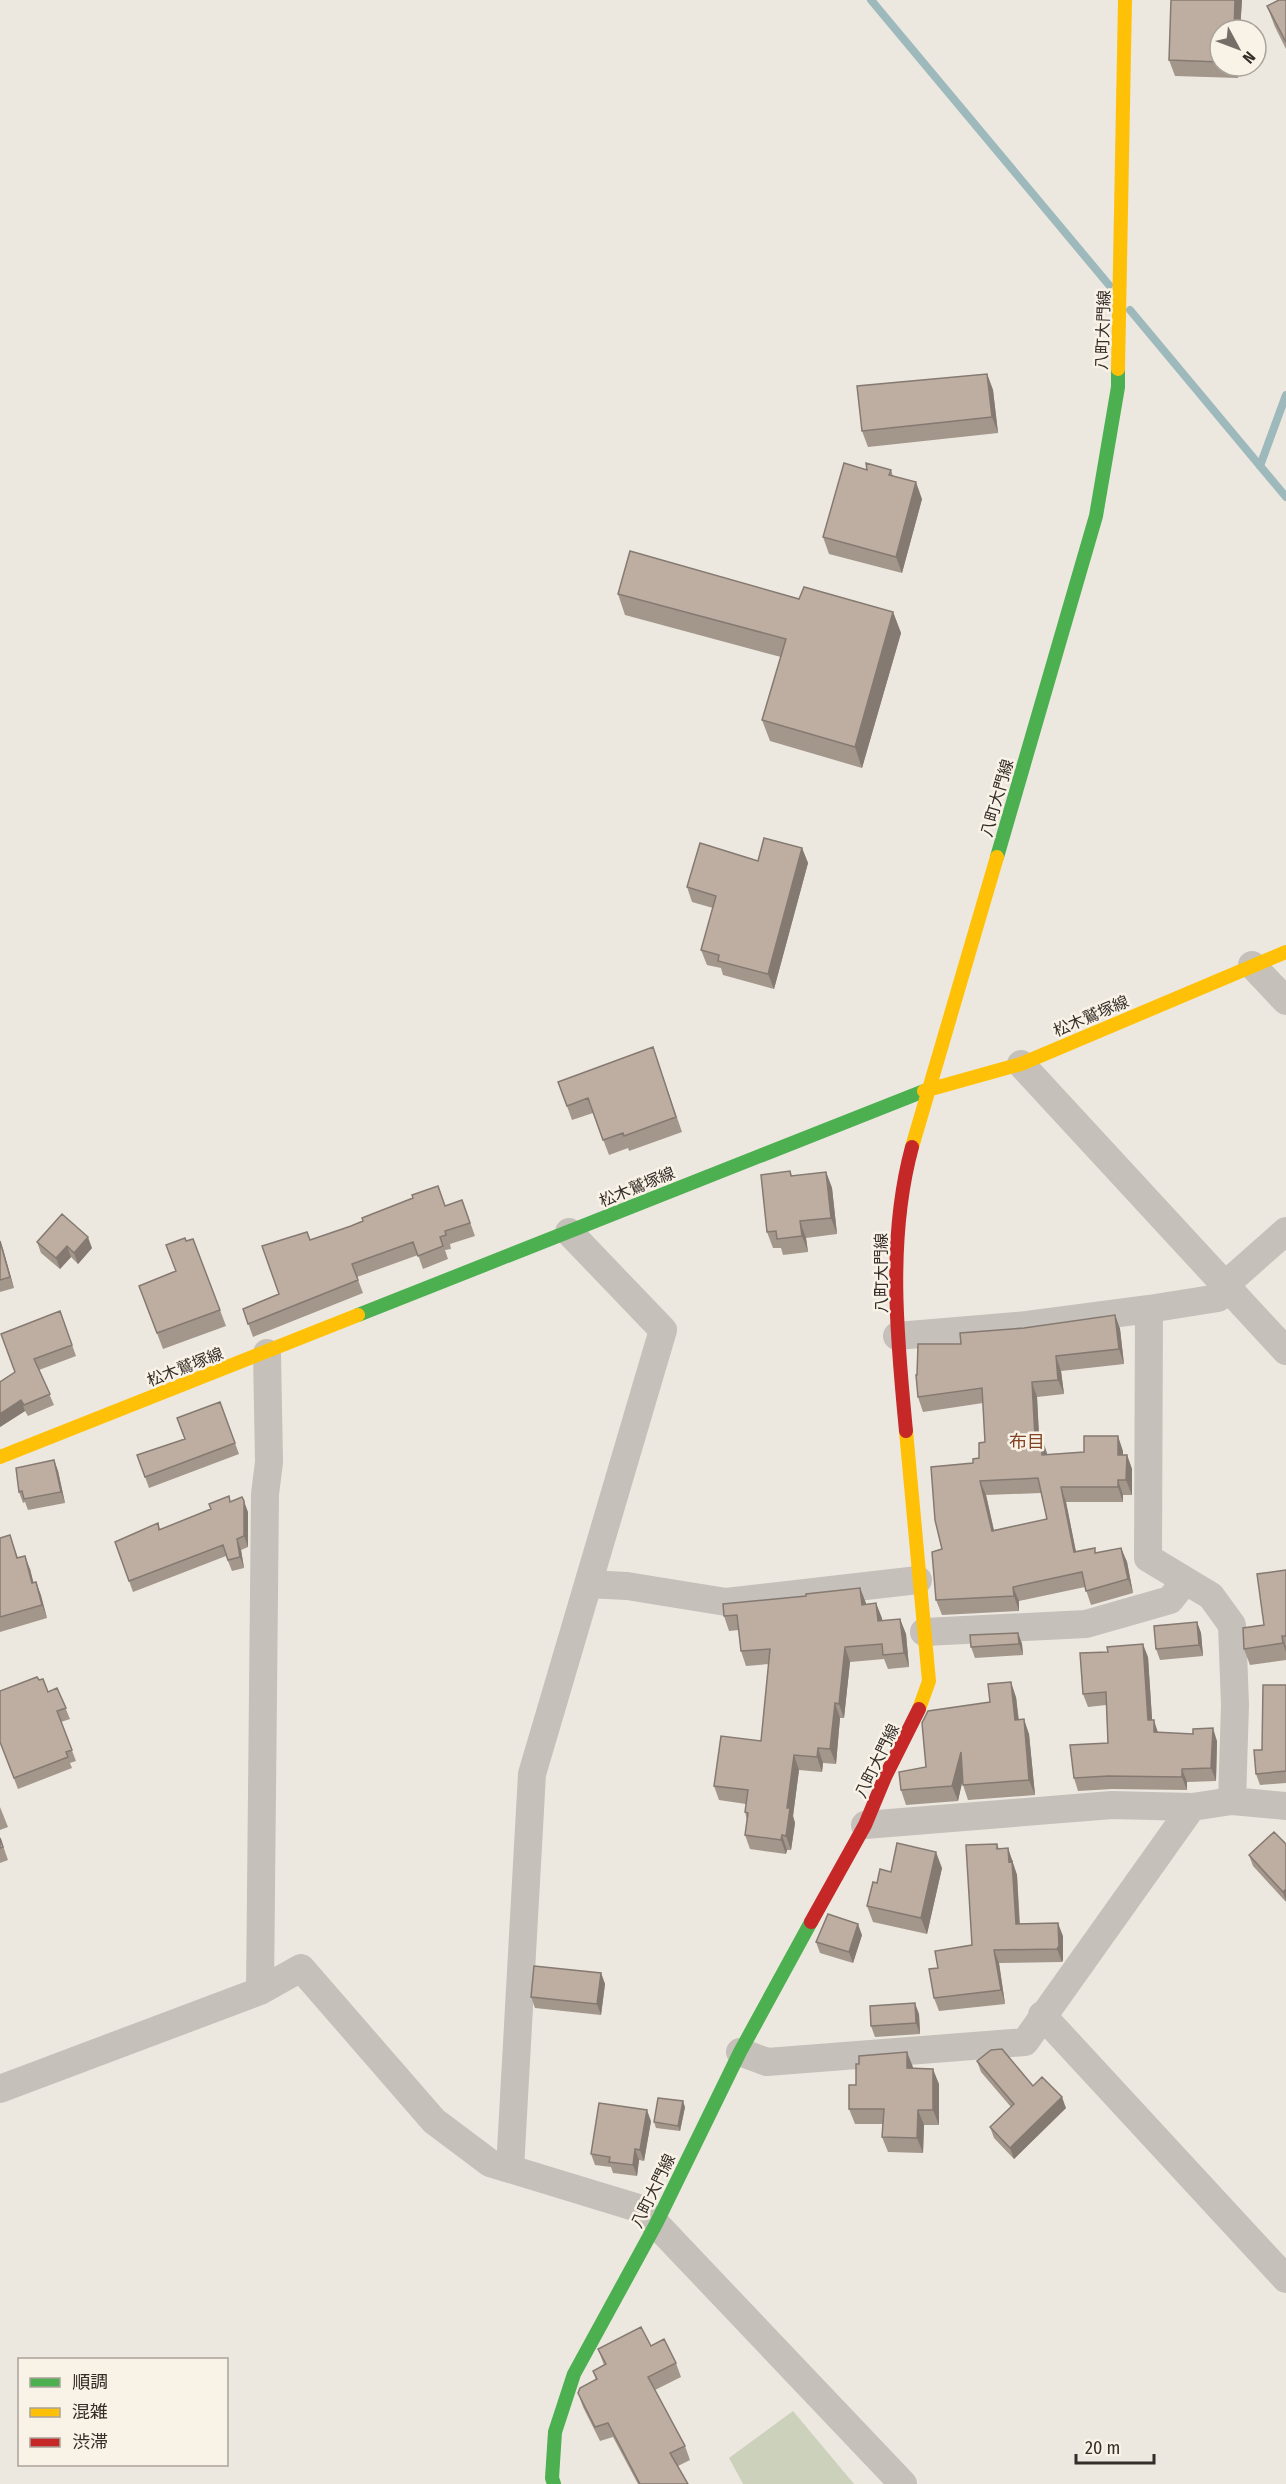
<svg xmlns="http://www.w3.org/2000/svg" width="1286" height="2484" font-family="'Fira Sans Condensed','Noto Sans JP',sans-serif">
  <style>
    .green { fill: #cbd1bb }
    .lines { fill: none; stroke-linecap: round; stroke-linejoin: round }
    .stream { stroke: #9db9bc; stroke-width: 8 }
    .street { stroke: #c5c0b9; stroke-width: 28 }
    .fast { stroke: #4caf50; stroke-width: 14 }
    .slow { stroke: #ffc107; stroke-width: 14 }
    .jam { stroke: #c62828; stroke-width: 14 }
    .wall { fill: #a3968b; fill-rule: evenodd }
    .shaded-wall { fill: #857a71 }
    .building { fill: #beaea2; stroke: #857a71; stroke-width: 1.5; fill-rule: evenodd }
    .labels { text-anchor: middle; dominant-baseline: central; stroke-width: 5; stroke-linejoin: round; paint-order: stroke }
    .street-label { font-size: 16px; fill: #352d28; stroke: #f8f2e7 }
    .neighbourhood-label { font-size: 18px; fill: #804424; stroke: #f8f2e7 }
  </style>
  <rect width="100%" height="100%" fill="#ece8e0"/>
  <!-- green -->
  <path class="green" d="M 793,2411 L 854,2484 L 743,2484 L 729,2458 Z"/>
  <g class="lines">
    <!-- stream -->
    <path class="stream" d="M 871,0 L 1109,285
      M 1130,310 L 1286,497
      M 1260,466 L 1286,395"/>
    <!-- street -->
    <path class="street" d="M 1252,965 L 1286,1001
      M 1021,1064 L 1286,1351
      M 1225,1285 L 1286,1231
      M 1149,1309 L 1218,1298 L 1229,1289
      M 897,1336 L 1027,1325 L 1149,1309 L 1148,1558 L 1211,1596 L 1232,1625 L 1235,1705 L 1232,1801
      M 588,1584 L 627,1586 L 726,1602 L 918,1580
      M 924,1632 L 1086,1624 L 1170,1600 L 1185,1581
      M 865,1825 L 1112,1805 L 1192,1807 L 1232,1801 L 1286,1806
      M 260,1991 L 265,1494 L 269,1462 L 267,1353
      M 1042,2015 L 1286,2279
      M 740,2052 L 767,2062 L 1025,2042 L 1192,1807
      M 0,2089 L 260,1991 L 301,1968 L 434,2121 L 490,2163 L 638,2208 L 656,2224 L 903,2484
      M 510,2169 L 532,1774 L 663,1330 L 569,1232"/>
    <!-- fast -->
    <path class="fast" d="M 997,857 L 1096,516 L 1118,387 L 1118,369
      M 358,1315 L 924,1091
      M 554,2484 L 552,2478 L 555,2432 L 574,2374 L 656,2224 L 740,2052 L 811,1922"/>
    <!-- slow -->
    <path class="slow" d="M 1118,369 L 1125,0
      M 924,1091 L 1021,1064 L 1286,952
      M 912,1147 L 997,857
      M 906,1431 L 929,1681 L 919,1709
      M 0,1457 L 358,1315"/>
    <!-- jam -->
    <path class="jam" d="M 906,1431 C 897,1338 887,1239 912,1147
      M 811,1922 L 865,1825 L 885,1777 L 919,1709"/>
  </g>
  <!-- wall -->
  <path class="wall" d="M 1242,0 L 1240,30 L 1220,30 L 1220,66 L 1239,66 L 1238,78 L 1175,76 L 1169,60 Z
    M 1286,0 L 1286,49 L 1275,27 L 1267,6 Z
    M 987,374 L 993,390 L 998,433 L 868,447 L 862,431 Z
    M 867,470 L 891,470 L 893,476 L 922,499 L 902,573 L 829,554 L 823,537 Z
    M 618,594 L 799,599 L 893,612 L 901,633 L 862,768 L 770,741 L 762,720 L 781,657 L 625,615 Z
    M 802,848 L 808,863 L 774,989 L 723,975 L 721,968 L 707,965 L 701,950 L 713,908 L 692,902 L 687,887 L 758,861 Z
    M 658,1062 L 682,1132 L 629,1151 L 628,1148 L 609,1155 L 593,1113 L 572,1120 L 558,1082 Z
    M 790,1171 L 792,1176 L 826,1172 L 832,1188 L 837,1234 L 806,1238 L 808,1252 L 783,1255 L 781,1248 L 773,1248 L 767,1232 Z
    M 462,1200 L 475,1236 L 450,1244 L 451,1249 L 445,1250 L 448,1259 L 423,1269 L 418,1255 L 357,1277 L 363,1293 L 253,1337 L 243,1309 L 279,1294 L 310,1240 L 351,1226 L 445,1206 Z
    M 0,1241 L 14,1288 L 0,1292 Z
    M 37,1242 L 92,1248 L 78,1264 L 71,1257 L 60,1269 L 41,1253 Z
    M 139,1286 L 220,1310 L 226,1326 L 163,1349 Z
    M 60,1311 L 76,1356 L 39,1370 L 54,1405 L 28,1416 L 25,1411 L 0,1427 L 0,1382 L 15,1372 Z
    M 1115,1315 L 1120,1329 L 1124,1364 L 1061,1371 L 1064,1394 L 1037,1397 L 1039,1438 L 1047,1455 L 1123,1451 L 1123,1455 L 1127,1455 L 1132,1469 L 1132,1495 L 1123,1495 L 1123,1502 L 1066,1502 L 1076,1552 L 1096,1553 L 1121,1548 L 1127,1562 L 1133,1593 L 1091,1605 L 1085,1587 L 1019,1601 L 1019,1611 L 942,1615 L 936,1600 L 942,1549 L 973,1463 L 979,1458 L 985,1442 L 983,1403 L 923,1412 L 918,1397 L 917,1375 L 961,1344 L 1024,1328 ZM 1041,1493 L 1047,1519 L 994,1530 L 986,1495 Z
    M 220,1402 L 239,1454 L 149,1488 L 137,1455 L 185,1439 Z
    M 54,1460 L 58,1471 L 65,1503 L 28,1510 L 25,1502 L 23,1503 L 19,1492 Z
    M 231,1502 L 248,1512 L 248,1547 L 241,1550 L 244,1568 L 232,1571 L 226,1556 L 133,1592 L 115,1542 L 158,1523 L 160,1529 Z
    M 10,1535 L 18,1558 L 30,1569 L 33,1582 L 36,1582 L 47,1618 L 0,1632 L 0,1538 Z
    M 1286,1570 L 1286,1660 L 1250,1665 L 1244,1649 L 1264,1625 Z
    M 860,1588 L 866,1604 L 876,1603 L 882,1621 L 900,1619 L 906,1634 L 909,1667 L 888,1669 L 884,1659 L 850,1662 L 844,1718 L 840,1718 L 836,1764 L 823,1763 L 822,1772 L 799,1770 L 793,1816 L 795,1823 L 791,1850 L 787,1850 L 786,1854 L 750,1849 L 745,1835 L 747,1820 L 745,1812 L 746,1804 L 719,1800 L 714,1786 L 761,1741 L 769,1664 L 746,1666 L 741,1651 L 739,1630 L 729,1631 L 724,1616 L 806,1596 Z
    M 1197,1622 L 1201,1633 L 1203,1656 L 1160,1660 L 1156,1649 Z
    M 1018,1633 L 1022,1644 L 1023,1655 L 975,1658 L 971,1647 Z
    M 1148,1657 L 1152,1720 L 1158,1732 L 1217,1741 L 1216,1781 L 1187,1782 L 1187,1790 L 1112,1789 L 1078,1791 L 1074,1778 L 1108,1743 L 1106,1705 L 1088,1707 L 1083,1694 Z
    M 39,1680 L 48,1692 L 57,1688 L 70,1719 L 61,1722 L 76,1761 L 70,1763 L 72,1768 L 18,1789 L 0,1742 Z
    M 1286,1685 L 1286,1783 L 1260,1785 L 1256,1774 L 1262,1750 Z
    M 1016,1697 L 1019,1720 L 1029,1734 L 1035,1795 L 968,1800 L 963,1785 L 962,1781 L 958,1801 L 906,1805 L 901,1790 L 926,1767 L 990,1702 Z
    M 0,1807 L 8,1827 L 0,1830 Z
    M 0,1837 L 8,1860 L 0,1863 Z
    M 997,1844 L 999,1849 L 1008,1848 L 1017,1875 L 1020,1924 L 1063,1936 L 1063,1960 L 1062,1962 L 999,1963 L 1005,2004 L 939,2011 L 934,1998 L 938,1968 L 972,1945 Z
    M 1286,1844 L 1286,1902 L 1253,1866 L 1249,1855 Z
    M 942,1868 L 927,1934 L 873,1922 L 867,1906 L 877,1883 L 891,1872 Z
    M 862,1935 L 853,1963 L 820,1953 L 816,1942 Z
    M 601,1973 L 605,1984 L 601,2015 L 535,2008 L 531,1997 Z
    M 919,2014 L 920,2034 L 875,2037 L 871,2026 Z
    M 977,2061 L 1033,2086 L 1066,2108 L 1014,2159 L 994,2138 L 990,2127 L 1011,2107 L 981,2072 Z
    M 913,2067 L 913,2068 L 939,2084 L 939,2125 L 924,2125 L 923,2153 L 888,2152 L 882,2137 L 883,2124 L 855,2124 L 849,2109 L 856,2085 Z
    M 685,2107 L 680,2131 L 656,2128 L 654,2122 Z
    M 651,2121 L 644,2161 L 639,2160 L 637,2176 L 613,2173 L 611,2167 L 595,2165 L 591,2154 Z
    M 651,2346 L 676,2363 L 681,2377 L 655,2390 L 685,2446 L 690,2460 L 678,2466 L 688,2484 L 638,2484 L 613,2437 L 600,2441 L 583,2407 L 578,2393 L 596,2380 L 593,2371 L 604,2365 L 598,2349 Z"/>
  <!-- shaded-wall -->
  <path class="shaded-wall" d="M 1235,0 L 1242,0 L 1240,30 L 1234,30 Z
    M 1234,66 L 1239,66 L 1238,78 Z
    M 987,374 L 993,390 L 998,433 L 992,417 Z
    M 916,482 L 922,499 L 902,573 L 896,557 Z
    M 893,612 L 901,633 L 862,768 L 855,747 Z
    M 802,848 L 808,863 L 774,989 L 768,974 Z
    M 826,1172 L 832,1188 L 837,1234 L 831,1218 Z
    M 800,1221 L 806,1238 L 808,1252 L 802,1236 Z
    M 88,1237 L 92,1248 L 78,1264 L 74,1253 Z
    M 0,1241 L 3,1249 L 14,1288 L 10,1277 Z
    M 67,1246 L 71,1257 L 60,1269 L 56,1258 Z
    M 1115,1315 L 1120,1329 L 1124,1364 L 1119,1349 Z
    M 1056,1356 L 1061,1371 L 1064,1394 L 1058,1380 Z
    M 1032,1382 L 1037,1397 L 1040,1453 L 1035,1438 Z
    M 21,1400 L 25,1411 L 0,1427 L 0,1414 Z
    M 1118,1436 L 1123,1451 L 1123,1469 L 1118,1455 Z
    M 1042,1438 L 1047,1453 L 1048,1470 L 1042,1455 Z
    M 1127,1455 L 1132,1469 L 1132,1495 L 1126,1480 Z
    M 54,1460 L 58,1471 L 65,1503 L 61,1492 Z
    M 1118,1480 L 1123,1495 L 1123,1502 L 1118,1487 Z
    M 980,1481 L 986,1495 L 997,1545 L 992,1531 Z
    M 1061,1487 L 1066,1502 L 1079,1567 L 1074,1552 Z
    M 244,1501 L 248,1512 L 248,1547 L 244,1536 Z
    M 237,1539 L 241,1550 L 244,1568 L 240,1557 Z
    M 1121,1548 L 1127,1562 L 1133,1593 L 1128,1579 Z
    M 25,1556 L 30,1569 L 37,1596 L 32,1583 Z
    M 36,1582 L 41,1595 L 47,1618 L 42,1605 Z
    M 1013,1587 L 1019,1601 L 1019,1611 L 1014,1596 Z
    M 860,1588 L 866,1603 L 867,1619 L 862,1605 Z
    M 876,1603 L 882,1618 L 883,1636 L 878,1621 Z
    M 900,1619 L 906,1634 L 909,1667 L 904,1653 Z
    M 1197,1622 L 1201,1633 L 1203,1656 L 1199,1645 Z
    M 1018,1633 L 1022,1644 L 1023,1655 L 1019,1644 Z
    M 1282,1636 L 1286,1647 L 1286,1652 L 1283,1643 Z
    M 1143,1644 L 1148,1657 L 1153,1733 L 1148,1720 Z
    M 845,1647 L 850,1662 L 844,1718 L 839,1704 Z
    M 1011,1682 L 1016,1697 L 1020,1735 L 1015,1720 Z
    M 835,1703 L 840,1718 L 836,1764 L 830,1749 Z
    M 1024,1719 L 1029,1734 L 1035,1795 L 1029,1780 Z
    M 1154,1720 L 1158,1733 L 1154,1732 Z
    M 1213,1728 L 1217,1741 L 1216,1781 L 1211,1768 Z
    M 818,1748 L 823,1763 L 822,1772 L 817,1757 Z
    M 961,1752 L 966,1766 L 958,1801 L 952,1786 Z
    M 794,1755 L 799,1770 L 793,1816 L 795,1823 L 791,1850 L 786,1836 L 787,1808 Z
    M 1182,1769 L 1187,1782 L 1187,1790 L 1182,1777 Z
    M 782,1835 L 787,1850 L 786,1854 L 781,1840 Z
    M 1008,1848 L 1017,1875 L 1020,1937 L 1016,1924 Z
    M 936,1852 L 942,1868 L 927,1934 L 921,1918 Z
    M 1286,1889 L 1286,1901 L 1283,1892 Z
    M 1058,1923 L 1063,1936 L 1063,1960 L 1062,1962 L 1057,1949 Z
    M 858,1924 L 862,1935 L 853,1963 L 849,1952 Z
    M 994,1950 L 999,1963 L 1005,2004 L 1001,1990 Z
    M 601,1973 L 605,1984 L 601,2015 L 597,2004 Z
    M 915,2003 L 919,2014 L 920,2034 L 916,2023 Z
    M 907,2052 L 913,2067 L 912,2084 L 907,2068 Z
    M 933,2069 L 939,2084 L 939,2125 L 933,2110 Z
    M 1062,2097 L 1066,2108 L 1014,2159 L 1010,2148 Z
    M 683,2101 L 685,2107 L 680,2131 L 678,2126 Z
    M 647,2110 L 651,2121 L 644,2161 L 640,2150 Z
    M 918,2110 L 924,2125 L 923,2153 L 917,2138 Z
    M 635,2149 L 639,2160 L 637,2176 L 633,2165 Z"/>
  <!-- building -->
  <path class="building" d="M 1171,0 L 1235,0 L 1234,30 L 1220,30 L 1220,62 L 1169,60 Z
    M 1279,0 L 1286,0 L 1286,42 L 1267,6 Z
    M 987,374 L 992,417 L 862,431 L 857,386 Z
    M 844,463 L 867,470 L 866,463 L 891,470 L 889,475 L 916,482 L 896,557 L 823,537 Z
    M 630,551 L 799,599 L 804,587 L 893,612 L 855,747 L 762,720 L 786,639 L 618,594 Z
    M 764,838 L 802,848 L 768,974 L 718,961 L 719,955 L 701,950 L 716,896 L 687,887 L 700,843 L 758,861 Z
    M 653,1047 L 676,1117 L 624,1136 L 623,1133 L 603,1140 L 588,1098 L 567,1106 L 558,1082 Z
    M 790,1171 L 791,1176 L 826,1172 L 831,1218 L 800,1221 L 802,1236 L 777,1239 L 776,1231 L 767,1232 L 761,1175 Z
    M 438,1186 L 445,1206 L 462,1200 L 470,1223 L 445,1231 L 446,1235 L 440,1237 L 443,1246 L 418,1256 L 413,1242 L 352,1264 L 358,1280 L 248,1324 L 243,1309 L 279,1294 L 262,1246 L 307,1232 L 310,1240 L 351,1226 L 363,1221 L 362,1218 L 413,1198 L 412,1195 Z
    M 62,1214 L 88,1237 L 74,1253 L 67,1246 L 56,1258 L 37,1242 Z
    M 185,1238 L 186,1241 L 193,1239 L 220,1310 L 157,1333 L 139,1286 L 176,1271 L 166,1245 Z
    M 0,1241 L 10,1277 L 0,1280 Z
    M 60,1311 L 72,1345 L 34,1359 L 50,1394 L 24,1405 L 21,1400 L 0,1414 L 0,1382 L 15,1372 L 1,1334 Z
    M 1115,1315 L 1119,1349 L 1056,1356 L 1058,1380 L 1032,1382 L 1035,1438 L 1042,1438 L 1042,1455 L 1084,1452 L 1084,1436 L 1118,1436 L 1118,1455 L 1127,1455 L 1126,1480 L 1118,1480 L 1118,1487 L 1061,1487 L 1074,1552 L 1095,1548 L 1095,1553 L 1121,1548 L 1128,1579 L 1086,1591 L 1082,1572 L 1013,1587 L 1014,1596 L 936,1600 L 932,1552 L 942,1549 L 935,1520 L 931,1467 L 973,1463 L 973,1459 L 979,1458 L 979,1443 L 985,1442 L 982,1388 L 918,1397 L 916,1375 L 917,1375 L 918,1344 L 961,1344 L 960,1333 L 1024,1328 ZM 1038,1478 L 1047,1519 L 992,1531 L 980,1481 Z
    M 220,1402 L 235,1443 L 145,1477 L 137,1455 L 185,1439 L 177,1418 Z
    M 54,1460 L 61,1492 L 24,1499 L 22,1491 L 19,1492 L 16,1468 Z
    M 229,1496 L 230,1502 L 242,1497 L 244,1501 L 244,1536 L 237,1539 L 240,1557 L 228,1560 L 223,1545 L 129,1581 L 115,1542 L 158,1523 L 159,1530 L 211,1509 L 209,1504 Z
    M 10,1535 L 17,1558 L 25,1556 L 32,1583 L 36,1582 L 42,1605 L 0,1617 L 0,1538 Z
    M 1286,1570 L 1286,1636 L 1282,1636 L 1283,1643 L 1244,1649 L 1243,1628 L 1264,1625 L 1257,1574 Z
    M 860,1588 L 862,1605 L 876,1603 L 878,1621 L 900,1619 L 904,1653 L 883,1655 L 882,1644 L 845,1647 L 839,1704 L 835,1703 L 830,1749 L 818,1748 L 817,1757 L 794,1755 L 787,1808 L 790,1808 L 786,1836 L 782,1835 L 781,1840 L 745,1835 L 748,1813 L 745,1812 L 748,1790 L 714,1786 L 721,1736 L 761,1741 L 770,1649 L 741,1651 L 737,1615 L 724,1616 L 723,1604 L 806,1596 L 806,1594 Z
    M 1197,1622 L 1199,1645 L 1156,1649 L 1154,1626 Z
    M 1018,1633 L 1019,1644 L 971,1647 L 970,1635 Z
    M 1143,1644 L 1148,1720 L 1154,1720 L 1154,1732 L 1193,1734 L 1193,1729 L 1213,1728 L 1211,1768 L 1182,1769 L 1182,1777 L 1108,1776 L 1074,1778 L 1070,1745 L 1108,1743 L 1106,1692 L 1083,1694 L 1080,1653 L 1108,1652 L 1107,1647 Z
    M 37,1677 L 39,1680 L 43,1679 L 48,1692 L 57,1688 L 66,1708 L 57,1711 L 72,1750 L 66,1752 L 68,1757 L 14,1778 L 0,1742 L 0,1691 Z
    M 1011,1682 L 1015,1720 L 1024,1719 L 1029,1780 L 963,1785 L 961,1752 L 952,1786 L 901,1790 L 899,1772 L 926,1767 L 922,1723 L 928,1711 L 990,1702 L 988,1684 Z
    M 1263,1685 L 1286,1685 L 1286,1771 L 1256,1774 L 1254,1750 L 1262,1750 Z
    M 1274,1832 L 1286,1844 L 1286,1889 L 1283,1892 L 1249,1855 Z
    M 0,1838 L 3,1847 L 0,1848 Z
    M 897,1843 L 936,1852 L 921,1918 L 867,1906 L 873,1882 L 877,1883 L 880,1869 L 891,1872 Z
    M 997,1844 L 997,1849 L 1008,1848 L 1009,1862 L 1012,1861 L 1016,1924 L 1058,1923 L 1059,1946 L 1057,1949 L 994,1950 L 1001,1990 L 934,1998 L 929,1969 L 938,1968 L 935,1951 L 972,1945 L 966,1845 Z
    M 828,1914 L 858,1924 L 849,1952 L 816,1942 Z
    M 534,1966 L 601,1973 L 597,2004 L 531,1997 Z
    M 915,2003 L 916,2023 L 871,2026 L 870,2006 Z
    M 1002,2049 L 1033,2086 L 1042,2077 L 1062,2097 L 1010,2148 L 990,2127 L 1014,2104 L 977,2061 L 991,2050 Z
    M 907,2052 L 907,2068 L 933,2069 L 933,2110 L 918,2110 L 917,2138 L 882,2137 L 884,2109 L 849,2109 L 849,2085 L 856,2085 L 856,2064 L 859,2064 L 859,2056 Z
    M 658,2098 L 683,2101 L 678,2126 L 654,2122 Z
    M 599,2103 L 647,2110 L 640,2150 L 635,2149 L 633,2165 L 609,2162 L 610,2157 L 591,2154 Z
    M 641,2327 L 651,2346 L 664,2339 L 676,2363 L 648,2377 L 685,2446 L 670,2453 L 688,2484 L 640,2484 L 608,2423 L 595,2427 L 578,2393 L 580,2388 L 597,2379 L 593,2371 L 606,2364 L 598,2349 Z"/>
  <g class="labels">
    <!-- street labels -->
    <g class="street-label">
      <text transform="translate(1103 330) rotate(-88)">八町大門線</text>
      <text transform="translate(997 798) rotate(-74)">八町大門線</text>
      <text transform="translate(1091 1016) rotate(-23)">松木鷲塚線</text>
      <text transform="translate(637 1187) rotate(-22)">松木鷲塚線</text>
      <text transform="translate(881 1273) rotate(-90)">八町大門線</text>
      <text transform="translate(185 1367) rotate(-21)">松木鷲塚線</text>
      <text transform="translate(877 1761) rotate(-64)">八町大門線</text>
      <text transform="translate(653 2191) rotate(-64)">八町大門線</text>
    </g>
    <!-- neighbourhood labels -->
    <g class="neighbourhood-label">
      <text x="1027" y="1442">布目</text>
    </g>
  </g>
  <!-- legend -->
  <rect x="18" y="2358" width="210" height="108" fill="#f8f2e7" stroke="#aaa39b" stroke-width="1.5"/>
  <rect x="30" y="2378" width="30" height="9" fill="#4caf50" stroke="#aaa39b" stroke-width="1.5"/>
  <text x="72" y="2388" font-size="18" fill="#352d28">順調</text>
  <rect x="30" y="2408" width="30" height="9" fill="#ffc107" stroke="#aaa39b" stroke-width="1.5"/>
  <text x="72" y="2418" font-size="18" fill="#352d28">混雑</text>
  <rect x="30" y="2438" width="30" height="9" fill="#c62828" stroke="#aaa39b" stroke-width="1.5"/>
  <text x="72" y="2448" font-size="18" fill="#352d28">渋滞</text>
  <!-- north arrow -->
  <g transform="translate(1238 48) rotate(131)"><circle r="28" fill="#f8f2e7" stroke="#aaa39b" stroke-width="1.5"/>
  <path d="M0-4.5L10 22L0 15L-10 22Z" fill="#756e68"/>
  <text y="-9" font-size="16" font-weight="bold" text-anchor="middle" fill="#352d28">N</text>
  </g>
  <!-- scale -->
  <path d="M1076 2454v9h78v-9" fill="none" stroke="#352d28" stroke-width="3"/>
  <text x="1085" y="2454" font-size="18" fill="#352d28" stroke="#f8f2e7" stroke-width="4.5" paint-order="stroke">20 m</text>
</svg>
